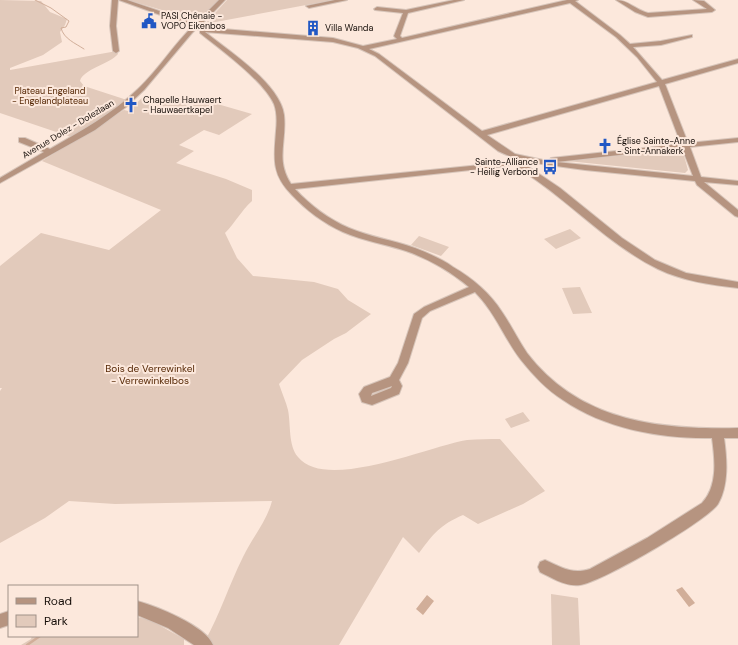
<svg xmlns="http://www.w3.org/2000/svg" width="738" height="645" font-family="'DM Sans',sans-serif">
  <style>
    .green { fill: #e2cabb }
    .water { fill: #d1ae99 }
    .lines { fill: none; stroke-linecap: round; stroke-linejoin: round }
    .stream-far1 { stroke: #d1ae99; stroke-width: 1 }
    .stream { stroke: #d1ae99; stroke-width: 2.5 }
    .minor-casing { stroke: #d7c5ba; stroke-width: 2 }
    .minor { fill: #b69480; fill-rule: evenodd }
    .labels { text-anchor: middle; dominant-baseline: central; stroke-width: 4; stroke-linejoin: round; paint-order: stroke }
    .far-poi-label { font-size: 9px; fill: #160e09; stroke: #fce8dc; text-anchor: start }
    .far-park-label { font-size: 9px; fill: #552704; stroke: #fce8dc }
    .far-street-label { font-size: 9px; fill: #160e09; stroke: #fce8dc }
    .park-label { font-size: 10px; fill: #552704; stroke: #fce8dc }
  </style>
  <rect width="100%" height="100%" fill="#fce8dc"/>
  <!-- green -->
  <path class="green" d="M 0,0 L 41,1 L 50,12 L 67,19 L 65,25 L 60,32 L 62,42 L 43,55 L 10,68 L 10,70 L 117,51 L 118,54 C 110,64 83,69 80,81 L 84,86 L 127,100 L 108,116 L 71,137 L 0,113 Z
    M 128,0 L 219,0 L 199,21 Z
    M 227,0 L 333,0 L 205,24 Z
    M 144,96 L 207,101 L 252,114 L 219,135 L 204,130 L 179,145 L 194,151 L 176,163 L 226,179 L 252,190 L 252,201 C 241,211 235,223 225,233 L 237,258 L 253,276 L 314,282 L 338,289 L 348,300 L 371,314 L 346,333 L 334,339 L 302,360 L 279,384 C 282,393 286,402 288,410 C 291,425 288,445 298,457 C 326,492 429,446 467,440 C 478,439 489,439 500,439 L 545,491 L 523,504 L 478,524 L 463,515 C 440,525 434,533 419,553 L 403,537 L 339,645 L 209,645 L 205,641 C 220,614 229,585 243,557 C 252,538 267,521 272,501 L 115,504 L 69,501 L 45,518 L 0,543 L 0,391 L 2,388 L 0,388 L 0,266 L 41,233 L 109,250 L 161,210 L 42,161 L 124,110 L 128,111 Z
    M 677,150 L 683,152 L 688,170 L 685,173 L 567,161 Z
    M 570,229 L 581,238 L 556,249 L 544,239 Z
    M 419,236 L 449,247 L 441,256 L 411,245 Z
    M 580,287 L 592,313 L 573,314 L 562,288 Z
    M 523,412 L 530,421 L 511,428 L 505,419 Z
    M 551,594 L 578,598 L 580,645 L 552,645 Z
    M 137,617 L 150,620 L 184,639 L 184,645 L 21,645 L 31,639 L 32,636 L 137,636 Z"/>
  <!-- water -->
  <path class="water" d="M 682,587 L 695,603 L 689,607 L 676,590 Z
    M 427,595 L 434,601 L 423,615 L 416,609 Z"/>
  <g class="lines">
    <!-- stream-far1 -->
    <path class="stream-far1" d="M 35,0 L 51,8 L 69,21 L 66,27 L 61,28 C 64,39 75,43 84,49"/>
    <!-- stream -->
    <path class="stream" d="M 27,645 L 40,636"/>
    <!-- minor casing -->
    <g class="minor-casing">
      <path id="minor" d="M 112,0 L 118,0 L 116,26 L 119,51 L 116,53 L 113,51 L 110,26 Z
        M 119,0 L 127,0 L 180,18 L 198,21 L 219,0 L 225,0 L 199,27 L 333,38 L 363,46 L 397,39 L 394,36 L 403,13 L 375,10 L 374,9 L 377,7 L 406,10 L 454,0 L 464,0 L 408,13 L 400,36 L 402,38 L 567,0 L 578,0 L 575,1 L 620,35 L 630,44 L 661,41 L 692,35 L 692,37 L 661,45 L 633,47 L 662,80 L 738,59 L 738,63 L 665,84 L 688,143 L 738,138 L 738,142 L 690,147 L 701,177 L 738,181 L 738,185 L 704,182 L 738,210 L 738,217 L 735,216 L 697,185 L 695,181 L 585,170 L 527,162 C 517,159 508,156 498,151 L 375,56 L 358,48 L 333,42 L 205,32 C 229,51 280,84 284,115 C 287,141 275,160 291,184 L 520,161 L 560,188 L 622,238 L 655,260 L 686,273 L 738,282 L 738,288 C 711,285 683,281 658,269 C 607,244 569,200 521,170 L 518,165 L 295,189 C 310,205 328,219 349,228 C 370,237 393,240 415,248 C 428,253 442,259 453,267 C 472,278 490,293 502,312 C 511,325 518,340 527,353 C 579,421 658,430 738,428 L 738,438 L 724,438 C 727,459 729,485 718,504 C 707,521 600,583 580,585 C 566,587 552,578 540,572 L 538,567 L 540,562 L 545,560 C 561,567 572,575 590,569 L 647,538 L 702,503 C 718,486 715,460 712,438 C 662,439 605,429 563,400 C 547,390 533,375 521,360 C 504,338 495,312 475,292 L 430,311 L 422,318 L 408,363 L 399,380 L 402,386 L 399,394 L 372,405 L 362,402 L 359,394 L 364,387 L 390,377 L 398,363 L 414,314 L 424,307 L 469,287 C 451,272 429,259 406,251 C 385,244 363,241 343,232 C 323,223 306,210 292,195 C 271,174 274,158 276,131 C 277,122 277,112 274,104 C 263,80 221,50 200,33 L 200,30 L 195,30 L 192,33 L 144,90 L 126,107 L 95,130 L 0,183 L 0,178 L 44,152 L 19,142 L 19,138 L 25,138 L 50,149 C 81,131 112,114 138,89 C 159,69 174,44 195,24 L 177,21 ZM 570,3 L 616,37 L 637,57 L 657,82 L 482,131 L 379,54 L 369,49 ZM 659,86 L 681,144 L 551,158 L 548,161 L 515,154 L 487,135 ZM 682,148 L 693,176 L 556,162 ZM 392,386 L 391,388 L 371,396 L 372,393 Z
        M 335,0 L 347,0 L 309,8 L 306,6 Z
        M 616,0 C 628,0 636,10 648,13 L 707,9 L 693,0 L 704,1 L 715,10 L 712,12 L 648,17 L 635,12 Z
        M 137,601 C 156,606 206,626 213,645 L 194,645 L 168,628 L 137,615 Z
        M 9,611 L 9,625 L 0,628 L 0,614 Z"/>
    </g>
    <!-- minor -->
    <use href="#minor" class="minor"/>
  </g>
  <!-- icons -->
  <defs>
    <g id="civic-bare" transform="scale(1.2)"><path d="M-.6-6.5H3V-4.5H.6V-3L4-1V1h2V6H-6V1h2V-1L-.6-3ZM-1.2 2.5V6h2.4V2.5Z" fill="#2157c4" stroke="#fce8dc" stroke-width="2.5" paint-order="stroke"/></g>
    <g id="building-bare" transform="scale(1.2)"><path d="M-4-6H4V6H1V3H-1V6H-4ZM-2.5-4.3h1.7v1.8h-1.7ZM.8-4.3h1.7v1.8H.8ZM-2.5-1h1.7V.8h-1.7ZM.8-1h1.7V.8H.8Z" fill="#2157c4" stroke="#fce8dc" stroke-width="2.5" paint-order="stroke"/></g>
    <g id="church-bare" transform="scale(1.2)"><path d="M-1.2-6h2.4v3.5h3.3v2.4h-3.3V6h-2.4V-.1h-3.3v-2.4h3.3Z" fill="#2157c4" stroke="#fce8dc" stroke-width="2.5" paint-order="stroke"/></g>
    <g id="bus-bare" transform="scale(1.2)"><path d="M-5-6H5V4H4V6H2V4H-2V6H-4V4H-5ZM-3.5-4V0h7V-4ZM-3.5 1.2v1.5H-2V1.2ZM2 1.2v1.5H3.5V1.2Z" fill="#2157c4" stroke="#fce8dc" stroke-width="2.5" paint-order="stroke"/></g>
  </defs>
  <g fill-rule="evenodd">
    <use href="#civic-bare" x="149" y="21"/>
    <use href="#building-bare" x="313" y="28"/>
    <use href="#church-bare" x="131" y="105"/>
    <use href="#church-bare" x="605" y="146"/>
    <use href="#bus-bare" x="550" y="167"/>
  </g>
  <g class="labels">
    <!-- far-poi labels -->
    <g class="far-poi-label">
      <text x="161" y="16">PASI Chênaie -<tspan x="161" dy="10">VOPO Eikenbos</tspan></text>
      <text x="325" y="28">Villa Wanda</text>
      <text x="143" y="100">Chapelle Hauwaert<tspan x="143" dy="10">- Hauwaertkapel</tspan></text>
      <text x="617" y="141">Église Sainte-Anne<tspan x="617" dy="10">- Sint-Annakerk</tspan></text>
      <text x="538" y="162" text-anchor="end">Sainte-Alliance<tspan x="538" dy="10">- Heilig Verbond</tspan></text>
    </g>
    <!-- far-park labels -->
    <g class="far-park-label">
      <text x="50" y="91">Plateau Engeland<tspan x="50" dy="10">- Engelandplateau</tspan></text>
    </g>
    <!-- far-street labels -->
    <g class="far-street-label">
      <text transform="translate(68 129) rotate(-31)">Avenue Dolez - Dolezlaan</text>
    </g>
    <!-- park labels -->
    <g class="park-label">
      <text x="150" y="368">Bois de Verrewinkel<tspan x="150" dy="12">- Verrewinkelbos</tspan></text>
    </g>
  </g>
  <!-- legend -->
  <rect x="8" y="585" width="130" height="52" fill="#fce8dc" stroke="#a09188"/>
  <rect x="16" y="598" width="20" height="6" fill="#b69480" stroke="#a09188"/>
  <text x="44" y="605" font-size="12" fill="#160e09">Road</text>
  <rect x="16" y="615" width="20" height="12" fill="#e2cabb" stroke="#a09188"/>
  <text x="44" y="625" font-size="12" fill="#160e09">Park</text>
</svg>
